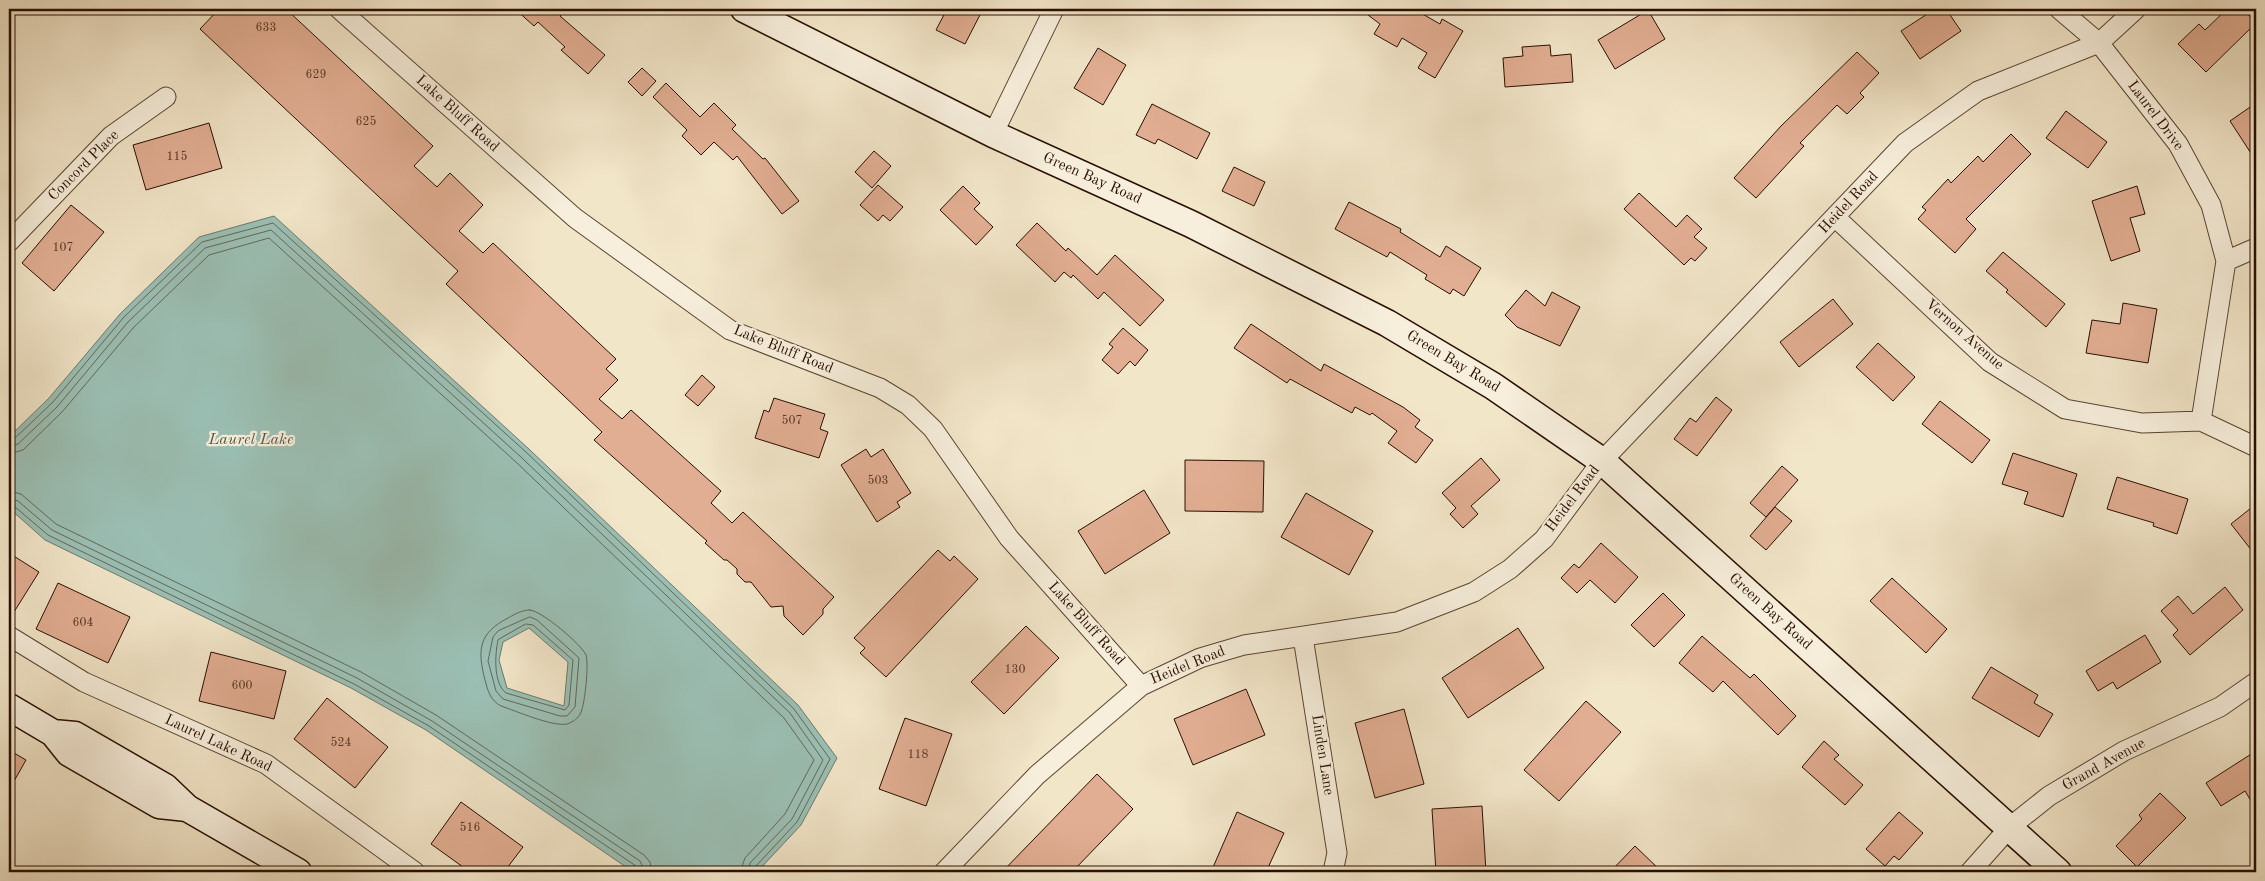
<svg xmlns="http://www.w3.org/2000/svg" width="2265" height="881" font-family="'Old Standard TT',serif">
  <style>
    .water { fill: #9bc0b5; stroke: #6d796d; fill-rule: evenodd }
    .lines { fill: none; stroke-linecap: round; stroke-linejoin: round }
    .shore { stroke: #62675a; stroke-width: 1 }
    .building { fill: #e2ae93; stroke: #280e00 }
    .street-casing { stroke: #5a4432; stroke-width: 21 }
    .secondary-casing { stroke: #280e00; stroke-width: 29 }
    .street { stroke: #f7efdc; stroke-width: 19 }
    .secondary { stroke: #f7efdc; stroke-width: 26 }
    .labels { text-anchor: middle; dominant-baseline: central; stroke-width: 4.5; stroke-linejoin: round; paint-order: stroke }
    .number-label { font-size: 12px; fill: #563625 }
    .street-label { font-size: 15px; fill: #280e00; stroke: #f7efdc }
    .water-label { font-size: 16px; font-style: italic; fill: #565548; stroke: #f7efdc }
  </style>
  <rect width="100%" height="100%" fill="#f2e6c9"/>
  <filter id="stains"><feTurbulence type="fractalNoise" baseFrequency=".004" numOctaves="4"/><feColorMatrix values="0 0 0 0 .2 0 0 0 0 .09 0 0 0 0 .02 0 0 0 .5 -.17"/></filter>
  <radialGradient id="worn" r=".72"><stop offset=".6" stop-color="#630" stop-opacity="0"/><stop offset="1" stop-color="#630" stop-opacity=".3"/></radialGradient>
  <!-- water -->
  <path class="water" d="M 274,216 L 530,450 L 798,705 L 837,758 L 801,825 L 757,872 L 639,872 L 626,867 L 426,730 L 351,688 L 45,540 L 9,508 L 9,437 L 49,398 L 120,314 L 199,237 ZM 529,628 L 568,662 L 564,706 L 507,688 L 499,660 L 503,642 Z"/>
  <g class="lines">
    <!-- shore -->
    <path class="shore" d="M 9,441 L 14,439 L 53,402 L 124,317 L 202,242 L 273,223 L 527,453 L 794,709 L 830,759 L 797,822 L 755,867 L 754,872
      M 9,447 L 18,444 L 57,407 L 128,322 L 205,248 L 271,230 L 522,458 L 790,713 L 823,760 L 792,819 L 750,863 L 748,872
      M 9,454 L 23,450 L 62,412 L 134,327 L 209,255 L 269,238 L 517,463 L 784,718 L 814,760 L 785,814 L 745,858 L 740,872
      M 9,491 L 21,494 L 56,524 L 361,672 L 436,715 L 644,855 L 650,862 L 652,872
      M 9,498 L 18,501 L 52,530 L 357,678 L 432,721 L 640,861 L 645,872
      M 9,505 L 14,506 L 48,535 L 354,684 L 429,726 L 636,866 L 638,872
      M 530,610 C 542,611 581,644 586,655 C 589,664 585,703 581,712 C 579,718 573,722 567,724 C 553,727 516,711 501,706 C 490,700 488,691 485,680 C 477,649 479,633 508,618 C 515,614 522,610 530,610 Z
      M 530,617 L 537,620 L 579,658 L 575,707 L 567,716 L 560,716 L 503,699 L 496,691 L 488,661 L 493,637 L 498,631 Z
      M 526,624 L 533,625 L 573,660 L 569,705 L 565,710 L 506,693 C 493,683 495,654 498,640 Z"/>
  </g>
  <!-- building -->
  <path class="building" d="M 219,9 L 286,9 L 433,146 L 414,166 L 437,187 L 450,173 L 483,205 L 459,231 L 483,253 L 493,243 L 616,359 L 606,369 L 618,380 L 599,399 L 622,419 L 631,410 L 721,491 L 711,503 L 732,523 L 743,512 L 834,597 L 823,609 L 823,614 L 803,635 L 784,616 L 783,606 L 771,607 L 751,582 L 745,582 L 737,574 L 737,569 L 727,560 L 724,560 L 705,543 L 707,541 L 594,440 L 602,432 L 446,284 L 458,271 L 200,29 Z
    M 515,9 L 567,9 L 560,16 L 605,55 L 588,74 L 561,50 L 565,47 L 538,22 L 534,26 Z
    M 947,9 L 983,9 L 965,44 L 936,30 Z
    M 1360,9 L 1414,9 L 1440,24 L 1442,19 L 1463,31 L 1435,78 L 1418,68 L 1427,53 L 1402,38 L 1397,47 L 1374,34 L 1380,24 Z
    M 1935,9 L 1946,9 L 1961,31 L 1920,59 L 1901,31 Z
    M 2227,9 L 2243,9 L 2256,23 L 2206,72 L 2178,44 L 2199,24 L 2205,30 Z
    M 1648,10 L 1665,39 L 1615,69 L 1598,40 Z
    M 1550,45 L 1551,56 L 1571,54 L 1573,82 L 1505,87 L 1503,58 L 1523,56 L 1522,47 Z
    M 1098,48 L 1126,65 L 1103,105 L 1074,88 Z
    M 1857,52 L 1879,73 L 1860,93 L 1864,97 L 1847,114 L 1837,105 L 1800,143 L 1804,146 L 1756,198 L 1734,178 L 1781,126 Z
    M 642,68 L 656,81 L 642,96 L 628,82 Z
    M 666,83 L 700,117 L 714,103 L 736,125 L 732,129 L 763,159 L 765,158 L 799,201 L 782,214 L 737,156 L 733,160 L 714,142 L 701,155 L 682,136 L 687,130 L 653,97 Z
    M 2256,103 L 2256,161 L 2230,121 Z
    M 1152,104 L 1210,133 L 1197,159 L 1158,139 L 1155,144 L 1136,135 Z
    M 2066,111 L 2107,142 L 2088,168 L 2046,138 Z
    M 209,123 L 222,168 L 146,190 L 133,145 Z
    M 2011,134 L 2031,154 L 1966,219 L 1976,229 L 1955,253 L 1918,219 L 1926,210 L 1922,207 L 1948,179 L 1951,183 L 1978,156 L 1983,162 Z
    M 874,151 L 891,166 L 872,188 L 855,172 Z
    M 1234,167 L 1265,182 L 1254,206 L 1222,191 Z
    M 878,185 L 903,207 L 890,221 L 883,215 L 878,221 L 860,205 Z
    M 963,186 L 980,203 L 974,209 L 993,227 L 976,245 L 940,210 Z
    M 2137,186 L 2145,214 L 2130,218 L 2140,251 L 2111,261 L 2092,201 Z
    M 1639,193 L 1676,227 L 1687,215 L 1702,229 L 1694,237 L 1707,248 L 1695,261 L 1691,258 L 1684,265 L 1624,209 Z
    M 1349,202 L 1401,229 L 1400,232 L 1440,257 L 1446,246 L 1481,268 L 1464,296 L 1453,289 L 1450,294 L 1425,279 L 1427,275 L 1390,252 L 1387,257 L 1335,229 Z
    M 71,205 L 104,232 L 54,291 L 22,263 Z
    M 1037,223 L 1066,251 L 1068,248 L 1097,275 L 1115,255 L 1164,300 L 1140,326 L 1104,292 L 1098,299 L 1073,275 L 1071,278 L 1064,272 L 1055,282 L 1016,245 Z
    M 2003,252 L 2065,304 L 2046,327 L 2006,292 L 2008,290 L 1986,271 Z
    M 1526,290 L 1545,306 L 1552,292 L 1580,307 L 1560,346 L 1517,327 L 1505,315 Z
    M 1833,299 L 1853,324 L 1799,367 L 1780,342 Z
    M 2123,303 L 2157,309 L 2148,363 L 2086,353 L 2092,320 L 2120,324 Z
    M 1251,324 L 1321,371 L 1324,364 L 1403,407 L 1420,420 L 1415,427 L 1433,440 L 1416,463 L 1388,443 L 1397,431 L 1372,413 L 1370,415 L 1355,407 L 1352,413 L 1290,379 L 1287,383 L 1234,348 Z
    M 1123,328 L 1148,350 L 1135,366 L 1130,361 L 1118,374 L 1102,360 L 1113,347 L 1109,344 Z
    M 1878,343 L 1915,377 L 1893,401 L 1856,367 Z
    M 702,375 L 715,387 L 698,406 L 685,395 Z
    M 1716,397 L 1732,410 L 1697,456 L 1674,439 L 1690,418 L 1696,422 Z
    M 774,398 L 825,414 L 820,429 L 828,432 L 819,458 L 755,438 L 764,410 L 769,412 Z
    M 1940,401 L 1990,440 L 1972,463 L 1922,424 Z
    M 866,449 L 871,457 L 883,449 L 911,493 L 897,502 L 900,507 L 877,522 L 841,465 Z
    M 2013,453 L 2077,474 L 2063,517 L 2024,504 L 2028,492 L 2002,484 Z
    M 1481,458 L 1500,480 L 1471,506 L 1478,514 L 1463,528 L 1450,514 L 1456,508 L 1442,493 Z
    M 1185,460 L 1264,461 L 1263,512 L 1185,511 Z
    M 1782,466 L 1798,480 L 1766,517 L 1750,503 Z
    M 2117,477 L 2188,499 L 2177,534 L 2153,526 L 2154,523 L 2107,509 Z
    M 1144,490 L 1170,533 L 1105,574 L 1078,531 Z
    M 1306,493 L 1373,531 L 1349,575 L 1281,537 Z
    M 2256,504 L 2256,556 L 2231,524 Z
    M 1775,507 L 1792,521 L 1766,550 L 1750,536 Z
    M 1601,543 L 1638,577 L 1615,603 L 1590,580 L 1577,593 L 1561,578 L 1574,564 L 1579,568 Z
    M 938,550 L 950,561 L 954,556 L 978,579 L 886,677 L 860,653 L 865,648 L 854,638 Z
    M 9,553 L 39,572 L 9,620 Z
    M 1892,578 L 1947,629 L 1926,653 L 1870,601 Z
    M 58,583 L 130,617 L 108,663 L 36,629 Z
    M 2225,587 L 2243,610 L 2190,655 L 2173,635 L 2178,630 L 2161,611 L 2178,596 L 2193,614 Z
    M 1663,593 L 1685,615 L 1654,647 L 1631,625 Z
    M 1026,626 L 1059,658 L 1004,714 L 971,682 Z
    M 1518,628 L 1544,668 L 1468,718 L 1442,678 Z
    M 2145,635 L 2161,662 L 2117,689 L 2113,682 L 2098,691 L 2086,671 Z
    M 1702,636 L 1750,678 L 1754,674 L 1796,716 L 1778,735 L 1723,681 L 1713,692 L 1679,663 Z
    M 211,652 L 286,671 L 274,719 L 199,701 Z
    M 1991,667 L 2038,695 L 2034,703 L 2053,714 L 2039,737 L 1972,698 Z
    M 1246,689 L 1265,735 L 1193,765 L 1174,719 Z
    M 327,698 L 388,747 L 355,788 L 294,739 Z
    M 1586,701 L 1621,732 L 1559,801 L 1524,770 Z
    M 1404,709 L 1424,784 L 1375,798 L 1355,723 Z
    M 905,718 L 952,734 L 926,806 L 879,789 Z
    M 1824,741 L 1839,755 L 1834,759 L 1863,785 L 1845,805 L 1802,767 Z
    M 9,750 L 26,760 L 9,790 Z
    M 2256,751 L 2256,809 L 2245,791 L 2221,806 L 2206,783 Z
    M 1097,774 L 1133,809 L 1072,872 L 1002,872 Z
    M 2160,793 L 2186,818 L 2137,867 L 2116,846 L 2142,819 L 2139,815 Z
    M 461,802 L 523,847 L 504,872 L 470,872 L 431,844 Z
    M 1482,806 L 1486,872 L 1436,872 L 1432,809 Z
    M 1237,812 L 1284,833 L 1266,872 L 1211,872 Z
    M 1899,812 L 1923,833 L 1899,860 L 1894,856 L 1885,866 L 1866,849 Z
    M 1635,846 L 1662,872 L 1610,872 Z"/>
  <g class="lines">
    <!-- street casing -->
    <g class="street-casing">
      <path id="street" d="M 339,9 L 575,218 L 730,330 L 880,388 L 908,405 L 933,429 L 1009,538 L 1141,686
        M 2059,9 L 2099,43 L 2178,144 L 2211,205 L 2226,261 L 2201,421
        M 993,134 L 1054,9
        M 1836,218 L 1990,362 L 2065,409 L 2142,423 L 2201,421 L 2256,447
        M 9,242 L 111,136 L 166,97
        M 2226,261 L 2256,248
        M 9,636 L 84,682 L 266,764 L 415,872
        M 1303,637 L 1337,853 L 1333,872
        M 944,872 L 1037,775 L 1141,686 L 1200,658 L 1244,645 L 1397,622 L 1474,592 L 1510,569 L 1544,539 L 1602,461 L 1905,143 L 1978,91 L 2099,43 L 2136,9
        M 1970,872 L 2010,827 L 2049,796 L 2124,751 L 2220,707 L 2256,682"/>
    </g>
    <!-- secondary casing -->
    <g class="secondary-casing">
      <path id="secondary" d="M 744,9 L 993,134 L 1191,224 L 1387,323 L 1493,386 L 1602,461 L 2058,872
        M 9,707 L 53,733 L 69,753 L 159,805 L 187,808
        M 53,733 L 75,735 L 165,787 L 187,808 L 298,872"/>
    </g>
    <!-- street -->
    <use href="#street" class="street"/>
    <!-- secondary -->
    <use href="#secondary" class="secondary"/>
  </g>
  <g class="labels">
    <!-- number labels -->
    <g class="number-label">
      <text x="266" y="28">633</text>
      <text x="316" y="75">629</text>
      <text x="366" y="122">625</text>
      <text x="177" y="157">115</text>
      <text x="63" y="248">107</text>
      <text x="792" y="421">507</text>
      <text x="878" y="481">503</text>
      <text x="83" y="623">604</text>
      <text x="1015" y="670">130</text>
      <text x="242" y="686">600</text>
      <text x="341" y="743">524</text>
      <text x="918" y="755">118</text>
      <text x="470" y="828">516</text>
    </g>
    <!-- street labels -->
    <g class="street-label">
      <text transform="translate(457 114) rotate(42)">Lake Bluff Road</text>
      <text transform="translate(2155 116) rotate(53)">Laurel Drive</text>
      <text transform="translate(84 166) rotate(-45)">Concord Place</text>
      <text transform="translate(1092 179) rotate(24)">Green Bay Road</text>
      <text transform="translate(1849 203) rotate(-47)">Heidel Road</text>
      <text transform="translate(1964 335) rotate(41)">Vernon Avenue</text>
      <text transform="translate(783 350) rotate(22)">Lake Bluff Road</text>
      <text transform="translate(1453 362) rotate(31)">Green Bay Road</text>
      <text transform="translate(1573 499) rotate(-53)">Heidel Road</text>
      <text transform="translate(1770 612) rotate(42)">Green Bay Road</text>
      <text transform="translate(1086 624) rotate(48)">Lake Bluff Road</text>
      <text transform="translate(1188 666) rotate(-22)">Heidel Road</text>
      <text transform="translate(218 744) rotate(25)">Laurel Lake Road</text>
      <text transform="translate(1322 755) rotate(81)">Linden Lane</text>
      <text transform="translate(2104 765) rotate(-29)">Grand Avenue</text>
    </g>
    <!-- water labels -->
    <g class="water-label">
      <text x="251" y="440">Laurel Lake</text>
    </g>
  </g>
  <!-- margin -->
  <rect width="2265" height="881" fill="none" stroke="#f2e6c9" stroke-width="30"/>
  <rect x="10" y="10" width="2245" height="861" fill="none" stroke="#280e00" stroke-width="2.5"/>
  <rect x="15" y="15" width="2235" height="851" fill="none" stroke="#280e00"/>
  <rect width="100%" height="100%" filter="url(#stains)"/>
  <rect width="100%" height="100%" fill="url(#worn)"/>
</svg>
